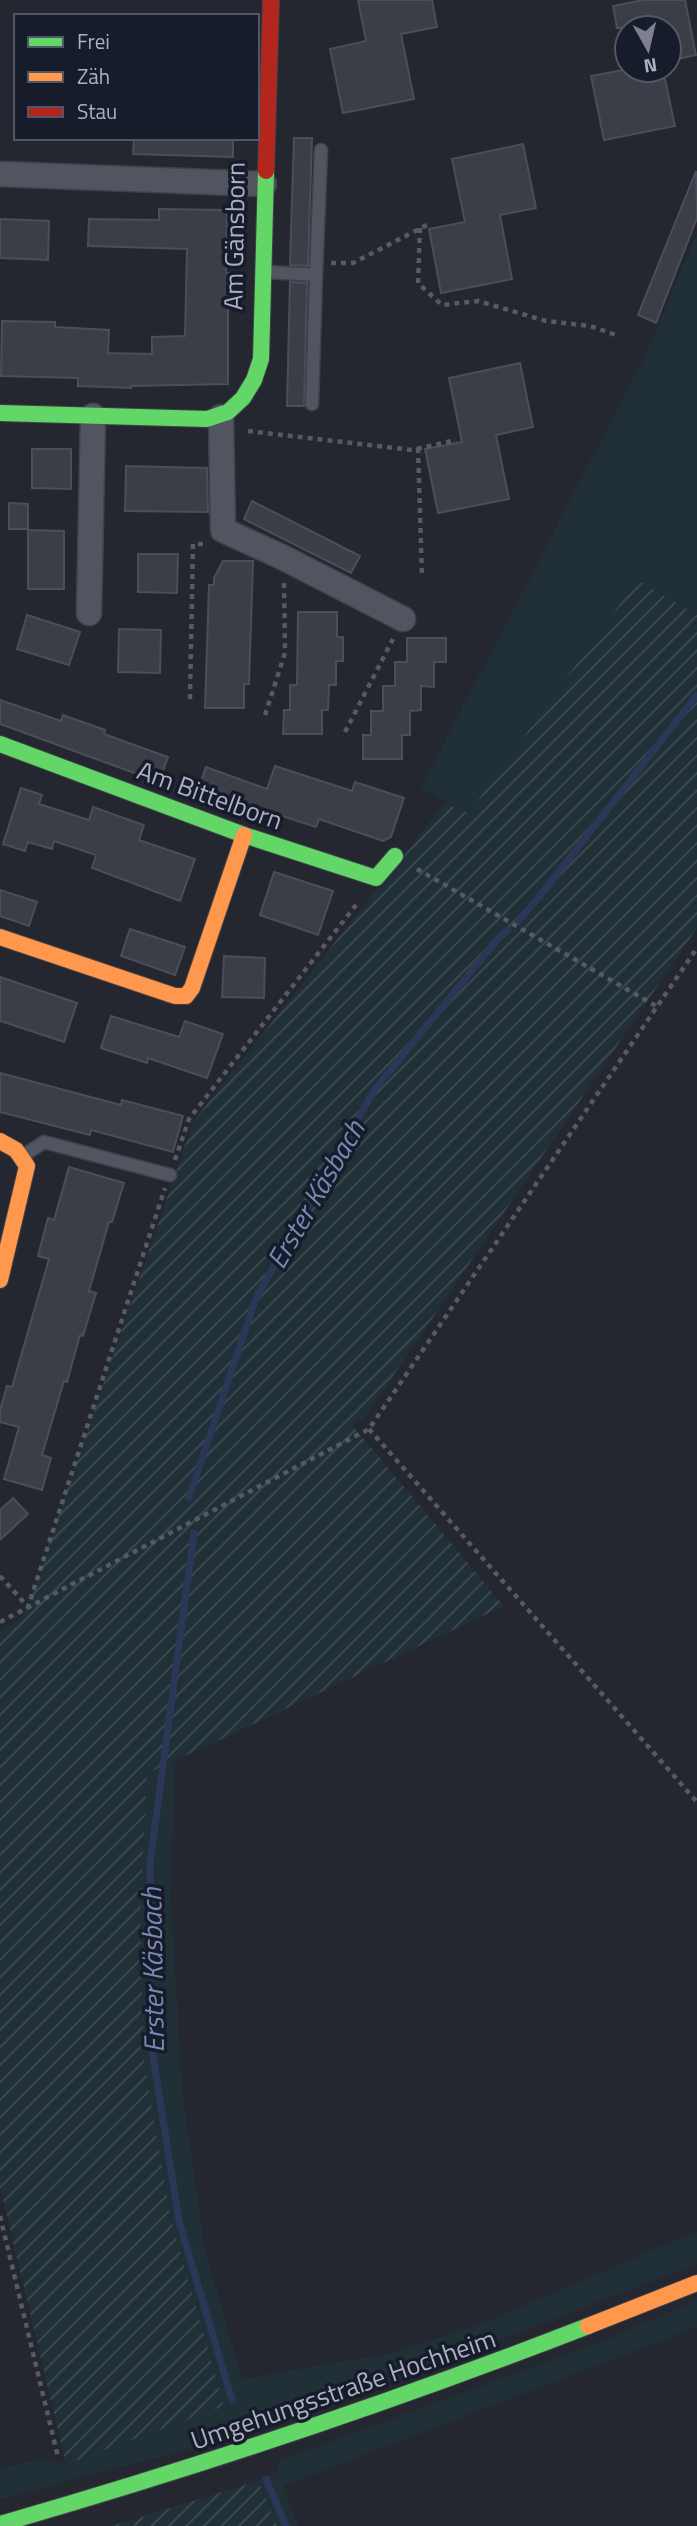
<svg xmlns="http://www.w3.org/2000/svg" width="697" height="2526" font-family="'Titillium Web',sans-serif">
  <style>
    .grass { fill: #213037 }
    .garden { fill: url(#garden-furrows) }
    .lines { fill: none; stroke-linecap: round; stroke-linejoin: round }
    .stream { stroke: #2c3657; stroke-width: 7 }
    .building { fill: #3b3e47; stroke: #4b4e59; stroke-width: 2 }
    .lane-casing { stroke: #40424a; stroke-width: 15 }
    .street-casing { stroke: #40424a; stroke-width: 27 }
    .fast-casing { stroke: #40424a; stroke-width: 18 }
    .slow-casing { stroke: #40424a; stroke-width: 18 }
    .jam-casing { stroke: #40424a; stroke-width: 18 }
    .path { stroke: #565a63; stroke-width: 4.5; stroke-dasharray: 5 5; stroke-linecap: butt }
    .lane { stroke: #525560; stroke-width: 12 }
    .street { stroke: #525560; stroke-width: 24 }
    .fast { stroke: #63d668; stroke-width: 16 }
    .slow { stroke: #ff974d; stroke-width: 16 }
    .jam { stroke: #b3261e; stroke-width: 16 }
    .labels { text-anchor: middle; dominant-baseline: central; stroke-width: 7; stroke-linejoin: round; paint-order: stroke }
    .street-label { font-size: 26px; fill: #abb0c4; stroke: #171c2b }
    .water-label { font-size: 28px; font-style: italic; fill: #7a88b3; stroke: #171c2b }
  </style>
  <defs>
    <pattern id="garden-furrows" width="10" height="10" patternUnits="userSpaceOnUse" patternTransform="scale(1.75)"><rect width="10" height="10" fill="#213037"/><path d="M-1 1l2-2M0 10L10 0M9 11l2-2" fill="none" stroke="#3f4b52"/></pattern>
  </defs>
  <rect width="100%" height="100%" fill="#242730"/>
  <!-- grass -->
  <path class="grass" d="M 697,234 L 697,615 L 637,580 L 469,814 L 421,788 L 646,354 Z
    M 175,1762 L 171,1901 L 182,2090 L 205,2249 L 242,2379 L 393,2353 L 488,2321 L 697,2231 L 697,2264 L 359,2394 L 235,2437 L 0,2499 L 0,2468 L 42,2459 L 66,2464 L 171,2220 L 144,2062 L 140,1918 L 147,1774 Z
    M 697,2300 L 697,2327 L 283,2486 L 298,2526 L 277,2526 L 258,2481 L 277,2471 L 278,2461 L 600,2342 Z"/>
  <!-- garden -->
  <path class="garden" d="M 637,580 L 697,615 L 697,928 L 364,1419 L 352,1425 L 504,1606 L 147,1774 L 140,1918 L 144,2062 L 171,2220 L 224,2406 L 66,2464 L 0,2187 L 0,1631 L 19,1621 L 31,1596 L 193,1122 L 445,803 L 469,813 Z
    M 258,2481 L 277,2526 L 112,2526 Z"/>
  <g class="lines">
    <!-- stream -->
    <path class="stream" d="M 518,921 L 535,902 L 697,695
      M 189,1497 L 256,1298 L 375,1089 L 497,940 L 508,930
      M 194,1533 L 150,1863 L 151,2043 L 179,2221 L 232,2400
      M 266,2479 L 286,2526"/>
  </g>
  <!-- building -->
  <path class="building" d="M 358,0 L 432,0 L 437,27 L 401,34 L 414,99 L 343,113 L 330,49 L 366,41 Z
    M 643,0 L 685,0 L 696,55 L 669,61 L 669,28 L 617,28 L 613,6 Z
    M 623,70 L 663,70 L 675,126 L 604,140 L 591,76 Z
    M 134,138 L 233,138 L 233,157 L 133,154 Z
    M 294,138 L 312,138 L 308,266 L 290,265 Z
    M 523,144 L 536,208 L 500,215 L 512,279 L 441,293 L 429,229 L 465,222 L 452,159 Z
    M 696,171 L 697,218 L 656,323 L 638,315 Z
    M 159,209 L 227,210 L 226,273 L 232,273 L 231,305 L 228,305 L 228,384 L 131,386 L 131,388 L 78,386 L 78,378 L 1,376 L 2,321 L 55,322 L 55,327 L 109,330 L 108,353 L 152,354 L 152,337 L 185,336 L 187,249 L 88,246 L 89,219 L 159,220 Z
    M 0,219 L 49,221 L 48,260 L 0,258 Z
    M 290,282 L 307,283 L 304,406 L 287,406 Z
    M 520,363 L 533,427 L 496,435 L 509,499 L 438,513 L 425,449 L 462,442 L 449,378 Z
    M 32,449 L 71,449 L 71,489 L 32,488 Z
    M 126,466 L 207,468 L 208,512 L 125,511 Z
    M 252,501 L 360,556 L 351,573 L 244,519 Z
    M 9,503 L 28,504 L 28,529 L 9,529 Z
    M 28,530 L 64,531 L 64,589 L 28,589 Z
    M 138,554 L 178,554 L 177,593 L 138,592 Z
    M 223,561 L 253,561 L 249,684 L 244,684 L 244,708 L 205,708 L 209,585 L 214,585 L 214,578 Z
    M 298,612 L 337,612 L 337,637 L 343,637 L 343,661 L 336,661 L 336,685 L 329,685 L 328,710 L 322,710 L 322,734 L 283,734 L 284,710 L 290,710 L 290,685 L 297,685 Z
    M 27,615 L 80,632 L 69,665 L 17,649 Z
    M 119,629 L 161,630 L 160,673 L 118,672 Z
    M 407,638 L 446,638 L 446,662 L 434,662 L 434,687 L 421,686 L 421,710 L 410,711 L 410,735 L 402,735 L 402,759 L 363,759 L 363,735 L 371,735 L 371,711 L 383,711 L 383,686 L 395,686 L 395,662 L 407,662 Z
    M 0,700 L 61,721 L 63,715 L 105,730 L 104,734 L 168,757 L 159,782 L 0,724 Z
    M 275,766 L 352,791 L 355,782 L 404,798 L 391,837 L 383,841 L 319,819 L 316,827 L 236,801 L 233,809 L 196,795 L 206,767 L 267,789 Z
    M 21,788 L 42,795 L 39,804 L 89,820 L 93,807 L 144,825 L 139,840 L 195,859 L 180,901 L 92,868 L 96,855 L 54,841 L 52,849 L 28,842 L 25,851 L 3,844 Z
    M 274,872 L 333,891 L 318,935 L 260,915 Z
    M 0,890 L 37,902 L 29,926 L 0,916 Z
    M 130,929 L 185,947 L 175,975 L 121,956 Z
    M 224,956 L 265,958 L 264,998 L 222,997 Z
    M 0,977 L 77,1003 L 64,1042 L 0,1021 Z
    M 111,1016 L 179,1037 L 185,1021 L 223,1034 L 207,1078 L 148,1058 L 147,1063 L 101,1048 Z
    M 0,1073 L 121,1105 L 122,1100 L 183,1116 L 173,1152 L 91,1130 L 90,1135 L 0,1112 Z
    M 69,1167 L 124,1183 L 112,1222 L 109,1222 L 89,1291 L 96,1293 L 83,1336 L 80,1335 L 67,1382 L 64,1381 L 42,1455 L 51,1458 L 42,1490 L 4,1479 L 19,1427 L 0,1422 L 0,1410 L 7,1386 L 12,1387 L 49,1259 L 38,1256 L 48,1218 L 54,1220 Z
    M 13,1498 L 28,1514 L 0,1540 L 0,1510 Z"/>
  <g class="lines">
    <!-- lane casing -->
    <g class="lane-casing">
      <path id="lane" d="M 267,272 L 316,275 L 312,404
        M 316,275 L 321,150
        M 24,1155 L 44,1142 L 170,1175"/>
    </g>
    <!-- street casing -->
    <g class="street-casing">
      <path id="street" d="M 0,174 L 264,184
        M 221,417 L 223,530 L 284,558 L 403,619
        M 89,613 L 93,416"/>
    </g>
    <!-- fast casing -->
    <g class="fast-casing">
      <path id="fast" d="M 0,413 L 207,419 L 228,412 L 243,398 L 254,380 L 261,359 L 266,171
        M 0,744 L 244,835 L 376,878 L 395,856
        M 0,2524 C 199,2467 395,2401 588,2326"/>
    </g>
    <!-- slow casing -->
    <g class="slow-casing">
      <path id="slow" d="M 0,937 L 175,996 L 186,996 L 192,988 L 244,835
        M 0,1141 L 16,1150 L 27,1166 L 0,1280
        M 588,2326 L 697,2283"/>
    </g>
    <!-- jam casing -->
    <g class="jam-casing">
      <path id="jam" d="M 266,171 L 271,0"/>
    </g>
    <!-- path -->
    <path class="path" d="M 420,228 L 418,283 L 442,305 L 478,301 L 546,321 L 590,326 L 616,335
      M 331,263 L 353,263 L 427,225
      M 248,431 L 412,450 L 456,440
      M 418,448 L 422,578
      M 190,699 L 193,544 L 206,544
      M 265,715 L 285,653 L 284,582
      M 345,732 L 393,639
      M 417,869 L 656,1006
      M 175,1160 L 189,1119 L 359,901
      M 369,1429 L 697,1802
      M 0,1576 L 28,1607 L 165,1188
      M 0,1622 L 369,1429 L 697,948
      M 0,2216 L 58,2457"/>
    <!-- lane -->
    <use href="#lane" class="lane"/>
    <!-- street -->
    <use href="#street" class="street"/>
    <!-- fast -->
    <use href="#fast" class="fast"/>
    <!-- slow -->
    <use href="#slow" class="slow"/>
    <!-- jam -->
    <use href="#jam" class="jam"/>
  </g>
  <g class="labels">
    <!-- street labels -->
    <g class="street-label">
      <text transform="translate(234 236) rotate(-89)">Am Gänsborn</text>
      <text transform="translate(210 795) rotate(20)">Am Bittelborn</text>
      <text transform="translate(343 2389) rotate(-19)">Umgehungsstraße Hochheim</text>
    </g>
    <!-- water labels -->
    <g class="water-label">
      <text transform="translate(315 1194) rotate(-60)">Erster Käsbach</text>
      <text transform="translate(152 1970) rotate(-91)">Erster Käsbach</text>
    </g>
  </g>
  <!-- legend -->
  <rect x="14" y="14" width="245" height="126" fill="#171c2b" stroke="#525768" stroke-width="2"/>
  <rect x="28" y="37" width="35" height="10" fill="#63d668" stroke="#525768" stroke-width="2"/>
  <text x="77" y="49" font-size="21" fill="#abb0c4">Frei</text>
  <rect x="28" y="72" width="35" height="10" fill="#ff974d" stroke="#525768" stroke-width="2"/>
  <text x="77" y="84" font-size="21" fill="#abb0c4">Zäh</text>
  <rect x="28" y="107" width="35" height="10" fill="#b3261e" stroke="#525768" stroke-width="2"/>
  <text x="77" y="119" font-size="21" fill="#abb0c4">Stau</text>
  <!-- north arrow -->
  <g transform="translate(648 49) rotate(172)"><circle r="33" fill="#171c2b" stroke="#525768" stroke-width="2"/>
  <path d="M0-5L12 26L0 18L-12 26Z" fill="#7c8090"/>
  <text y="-10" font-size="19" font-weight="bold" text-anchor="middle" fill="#abb0c4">N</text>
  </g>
</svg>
